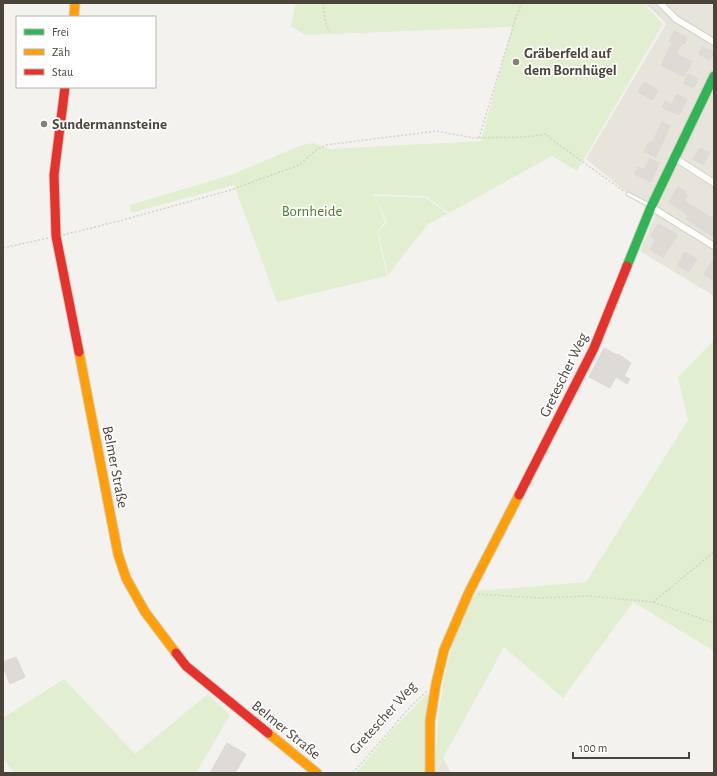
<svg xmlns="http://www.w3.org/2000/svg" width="717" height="776" font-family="'Alegreya Sans',sans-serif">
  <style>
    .residential { fill: #e7e4dc }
    .green { fill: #e1eecf }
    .building { fill: #dedbd6; stroke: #dcd9d4 }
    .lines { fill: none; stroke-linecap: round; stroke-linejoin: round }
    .lane-casing { stroke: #d2d0cb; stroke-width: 5 }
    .street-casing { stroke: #d2d0cb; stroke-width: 8 }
    .fast-casing { stroke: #d3cfc5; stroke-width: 11 }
    .slow-casing { stroke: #d3cfc5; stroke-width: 11 }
    .jam-casing { stroke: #d3cfc5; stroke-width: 11 }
    .path { stroke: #d3d2cc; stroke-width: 1.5; stroke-dasharray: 2 2; stroke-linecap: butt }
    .lane { stroke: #fdfdfc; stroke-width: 3 }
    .street { stroke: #fdfdfc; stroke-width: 6 }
    .fast { stroke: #30b455; stroke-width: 9 }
    .slow { stroke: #ff9f0a; stroke-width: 9 }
    .jam { stroke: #e5322d; stroke-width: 9 }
    .poi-dot { fill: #868178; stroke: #fff; stroke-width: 1.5 }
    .labels { text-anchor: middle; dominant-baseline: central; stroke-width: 3.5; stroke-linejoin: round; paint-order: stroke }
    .poi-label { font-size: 15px; font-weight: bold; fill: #4b4439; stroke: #fff; text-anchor: start }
    .park-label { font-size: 15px; fill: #4a7f2a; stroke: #fff }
    .street-label { font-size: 15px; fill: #4b4439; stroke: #fff }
  </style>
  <rect width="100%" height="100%" fill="#f4f2ee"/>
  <!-- residential -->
  <path class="residential" d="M 646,3 L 714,3 L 714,296 L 640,251 L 659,206 L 625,191 L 586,159 L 666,24 Z
    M 443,758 L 451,773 L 436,773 Z"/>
  <!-- green -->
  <path class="green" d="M 296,3 L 643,3 L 663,24 L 577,171 L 552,156 L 449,213 L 426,196 L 374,194 L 385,222 L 377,231 L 387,276 L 277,302 L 234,185 L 131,213 L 130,205 L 231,175 L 302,145 L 313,143 L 330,149 L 481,141 L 512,27 L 305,35 L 291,26 Z
    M 375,196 L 426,198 L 448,214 L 428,224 L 388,275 L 378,231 L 387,223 Z
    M 714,340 L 714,651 L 633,602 L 563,698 L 504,647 L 435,773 C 437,729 440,684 453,642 C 459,624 468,607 476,591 L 586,582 L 688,420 L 678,377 Z
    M 64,679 L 135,754 L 208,694 L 230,715 L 196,773 L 15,773 L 3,759 L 3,718 Z
    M 428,693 L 426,773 L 356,773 L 392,730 Z"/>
  <!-- building -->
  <path class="building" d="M 674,31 L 687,38 L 684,44 L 682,43 L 676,54 L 692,62 L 684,77 L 661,65 L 672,43 L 669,41 Z
    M 702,47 L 714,52 L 710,60 L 699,54 Z
    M 688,74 L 698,79 L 693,88 L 684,83 Z
    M 644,82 L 658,90 L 653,100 L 638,92 Z
    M 677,94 L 687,100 L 679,115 L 662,107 L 665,101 L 672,105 Z
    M 662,122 L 670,126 L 656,157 L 644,152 L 649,142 L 652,143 Z
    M 700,148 L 710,153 L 703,165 L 693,159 Z
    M 650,159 L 659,163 L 651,182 L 634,174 L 638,167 L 644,170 Z
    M 678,187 L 686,192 L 685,194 L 688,195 L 684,201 L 714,219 L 714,237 L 686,219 L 688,215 L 669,202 Z
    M 658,224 L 678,235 L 663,257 L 650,249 L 656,240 L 650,236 Z
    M 685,252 L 697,259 L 688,272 L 677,265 Z
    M 714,259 L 714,281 L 704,274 Z
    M 604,348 L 617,355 L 618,354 L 631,363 L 624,376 L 630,379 L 627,384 L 616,377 L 610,388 L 589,377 Z
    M 16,657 L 25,677 L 10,684 L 3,667 L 3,662 Z
    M 227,743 L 246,754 L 235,773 L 210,773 Z"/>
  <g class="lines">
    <!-- lane casing -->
    <g class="lane-casing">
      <path id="lane" d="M 628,194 L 651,206"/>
    </g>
    <!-- street casing -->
    <g class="street-casing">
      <path id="street" d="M 660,3 L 676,19 L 714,42
        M 675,158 L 714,183
        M 651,207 L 714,246"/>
    </g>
    <!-- fast casing -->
    <g class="fast-casing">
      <path id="fast" d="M 627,266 L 651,207 L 714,76"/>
    </g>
    <!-- slow casing -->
    <g class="slow-casing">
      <path id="slow" d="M 74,17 L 75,3
        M 79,352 L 118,554 L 126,578 L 145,612 L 176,653
        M 268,733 L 317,773
        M 430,773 L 430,721 L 436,684 L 444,650 L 469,592 L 519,495"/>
    </g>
    <!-- jam casing -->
    <g class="jam-casing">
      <path id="jam" d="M 65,87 L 54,175 L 56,236 L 79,352
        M 519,495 L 594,348 L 627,266
        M 176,653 L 186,666 L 268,733"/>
    </g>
    <!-- path -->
    <path class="path" d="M 323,3 L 325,21 L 329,31
      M 644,3 L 661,14
      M 479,138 L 516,17 L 522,3
      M 63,235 L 119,221 L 231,190 L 299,165 L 315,151 L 326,145 L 437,131 L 473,138 L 528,137 L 546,134 L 555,142 L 625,192
      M 3,248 L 48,238
      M 478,594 L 538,598 L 589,596 L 653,602 L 714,623
      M 653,602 L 714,552
      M 353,773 L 411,706 L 427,691"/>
    <!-- lane -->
    <use href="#lane" class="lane"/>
    <!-- street -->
    <use href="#street" class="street"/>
    <!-- fast -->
    <use href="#fast" class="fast"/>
    <!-- slow -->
    <use href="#slow" class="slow"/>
    <!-- jam -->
    <use href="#jam" class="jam"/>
  </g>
  <!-- markers -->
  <g class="poi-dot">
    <circle cx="516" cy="62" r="4"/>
    <circle cx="44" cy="124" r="4"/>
  </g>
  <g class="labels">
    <!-- poi labels -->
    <g class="poi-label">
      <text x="524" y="53">Gräberfeld auf<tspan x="524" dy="17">dem Bornhügel</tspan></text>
      <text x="52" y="124">Sundermannsteine</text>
    </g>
    <!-- park labels -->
    <g class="park-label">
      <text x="312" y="211">Bornheide</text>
    </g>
    <!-- street labels -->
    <g class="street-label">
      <text transform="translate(564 375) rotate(-64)">Gretescher Weg</text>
      <text transform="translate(115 467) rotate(79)">Belmer Straße</text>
      <text transform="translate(383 718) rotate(-48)">Gretescher Weg</text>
      <text transform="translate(286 730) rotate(39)">Belmer Straße</text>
    </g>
  </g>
  <!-- border -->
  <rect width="717" height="776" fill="none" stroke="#4b4439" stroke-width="8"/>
  <!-- legend -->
  <rect x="16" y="16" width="140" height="72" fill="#ffffff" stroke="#b7b4b0"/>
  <rect x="24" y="29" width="20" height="6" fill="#30b455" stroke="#b7b4b0"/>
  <text x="52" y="36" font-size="12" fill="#4b4439">Frei</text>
  <rect x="24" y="49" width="20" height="6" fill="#ff9f0a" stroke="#b7b4b0"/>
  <text x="52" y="56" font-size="12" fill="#4b4439">Zäh</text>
  <rect x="24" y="69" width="20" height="6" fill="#e5322d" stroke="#b7b4b0"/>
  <text x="52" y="76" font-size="12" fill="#4b4439">Stau</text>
  <!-- scale -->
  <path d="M573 752v6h116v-6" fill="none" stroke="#4b4439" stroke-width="2"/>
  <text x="579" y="752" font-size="12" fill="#4b4439" stroke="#ffffff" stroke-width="3" paint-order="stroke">100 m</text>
</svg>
